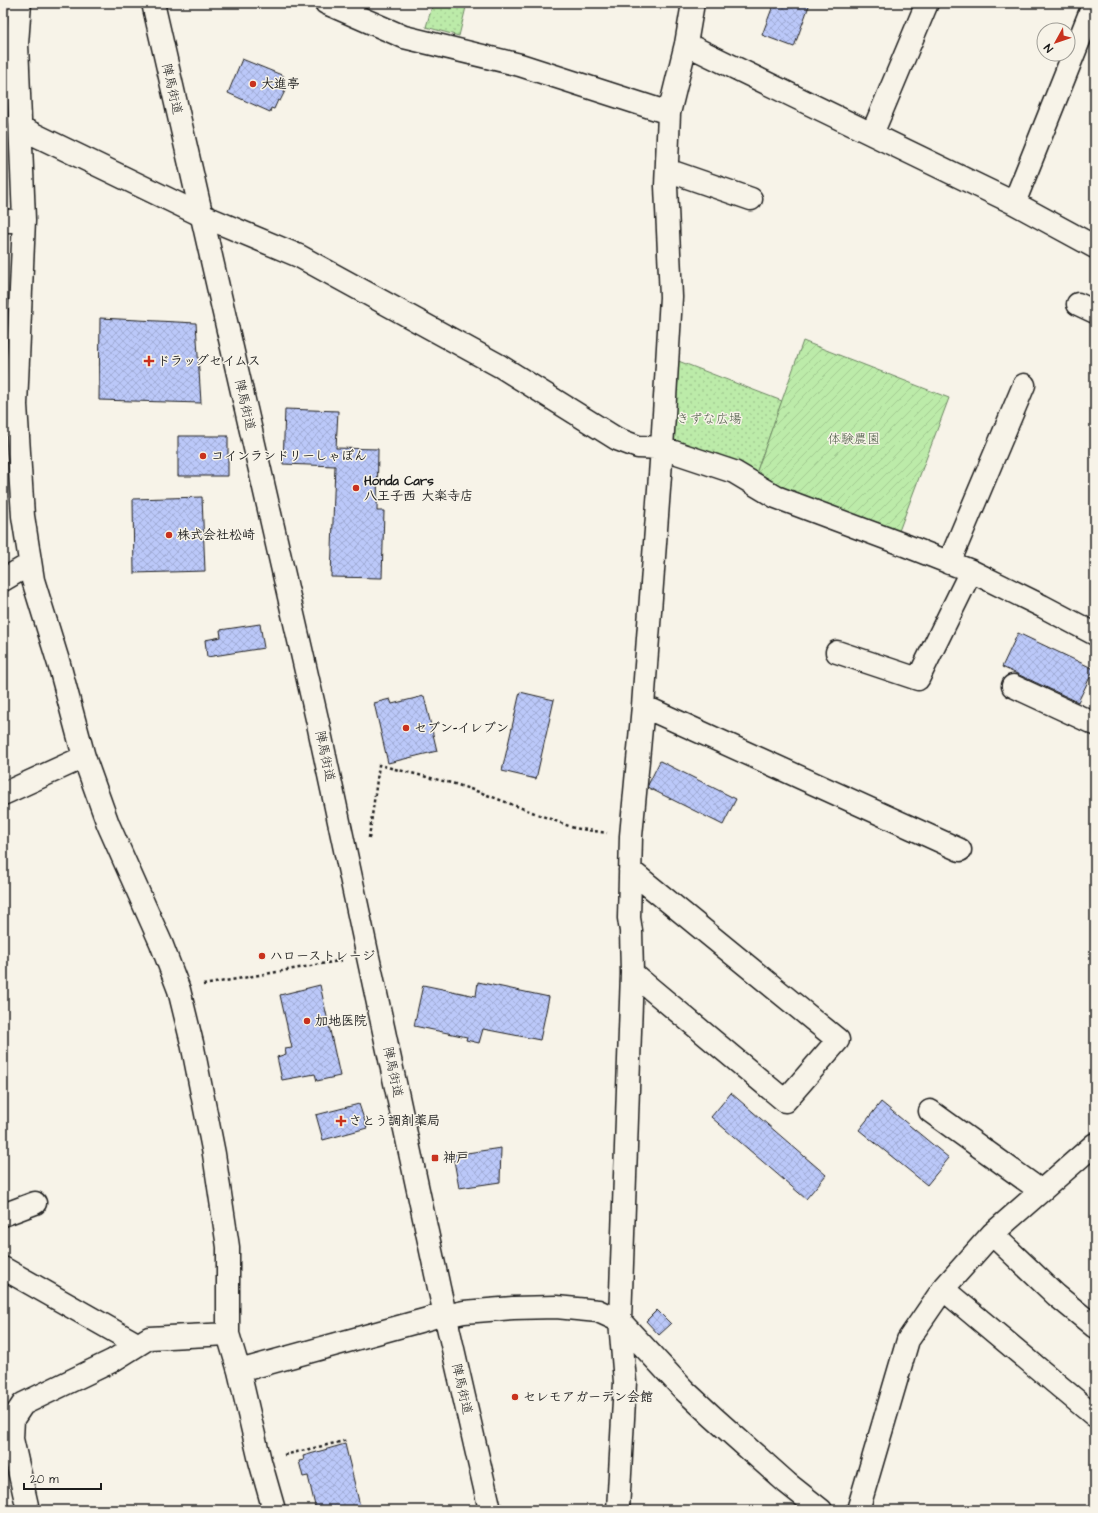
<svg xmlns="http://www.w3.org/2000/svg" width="1098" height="1513" font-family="'Architects Daughter','Klee One',sans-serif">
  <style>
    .park { fill: url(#park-dots); stroke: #6c8462 }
    .garden { fill: url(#garden-furrows); stroke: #6c8462 }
    .building { fill: url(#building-cross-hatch); stroke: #1c1c1c }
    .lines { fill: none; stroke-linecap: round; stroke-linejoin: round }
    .minor-casing { stroke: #1c1c1c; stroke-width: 25 }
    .major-casing { stroke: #1c1c1c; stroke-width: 25 }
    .path { stroke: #1c1c1c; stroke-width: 2.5; stroke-dasharray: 3 3; stroke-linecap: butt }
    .minor { stroke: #f7f3e8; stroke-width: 22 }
    .major { stroke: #f7f3e8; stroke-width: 22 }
    .poi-dot { fill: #c8321e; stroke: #f7f3e8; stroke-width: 1.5 }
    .labels { text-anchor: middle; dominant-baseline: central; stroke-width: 3; stroke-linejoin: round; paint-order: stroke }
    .poi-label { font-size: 13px; font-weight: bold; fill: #1c1c1c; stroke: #f7f3e8; text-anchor: start }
    .street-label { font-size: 13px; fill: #1c1c1c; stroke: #f7f3e8 }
    .park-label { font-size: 13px; fill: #4c5a46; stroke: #f7f3e8 }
  </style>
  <defs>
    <pattern id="park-dots" width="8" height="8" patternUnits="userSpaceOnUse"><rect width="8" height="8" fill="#bceba9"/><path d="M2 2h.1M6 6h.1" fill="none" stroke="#a1c991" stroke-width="1.8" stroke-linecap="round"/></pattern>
    <pattern id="garden-furrows" width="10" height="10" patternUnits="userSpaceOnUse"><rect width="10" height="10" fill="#bceba9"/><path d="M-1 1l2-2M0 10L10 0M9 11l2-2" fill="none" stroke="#a1c991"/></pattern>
    <pattern id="building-cross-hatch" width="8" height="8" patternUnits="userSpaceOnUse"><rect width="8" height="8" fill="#bbc8f9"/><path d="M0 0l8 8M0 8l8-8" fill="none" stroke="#a0abd5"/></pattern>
  </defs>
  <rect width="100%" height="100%" fill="#f7f3e8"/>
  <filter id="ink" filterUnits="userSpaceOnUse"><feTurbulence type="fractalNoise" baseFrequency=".025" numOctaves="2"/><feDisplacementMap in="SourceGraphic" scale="8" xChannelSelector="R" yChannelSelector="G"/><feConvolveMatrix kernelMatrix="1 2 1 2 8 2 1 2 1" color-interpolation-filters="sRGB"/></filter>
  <g filter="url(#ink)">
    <!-- park -->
    <path class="park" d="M 433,3 L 467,3 L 459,36 L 426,27 Z
      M 668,357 L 782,401 L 753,482 L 662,448 Z"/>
    <!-- garden -->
    <path class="garden" d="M 803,341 L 949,398 L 899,531 L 753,482 Z"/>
    <!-- building -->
    <path class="building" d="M 774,3 L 810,3 L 794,47 L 762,35 Z
      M 242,59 L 284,76 L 279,88 L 285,91 L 280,101 L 278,100 L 274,109 L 271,108 L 270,112 L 228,93 Z
      M 100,318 L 196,323 L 201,403 L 99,400 Z
      M 285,409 L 338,411 L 336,448 L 378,449 L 377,511 L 384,511 L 382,578 L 331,577 L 335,466 L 283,464 Z
      M 178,436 L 228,436 L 228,476 L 178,476 Z
      M 202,497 L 205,571 L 134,573 L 133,499 Z
      M 260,624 L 264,648 L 207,657 L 205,640 L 221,637 L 220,630 Z
      M 1018,633 L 1094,669 L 1078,702 L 1002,667 Z
      M 520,692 L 554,700 L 536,779 L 502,771 Z
      M 424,696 L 437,751 L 388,763 L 374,703 L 390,699 L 392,704 Z
      M 660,761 L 736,799 L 723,825 L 647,787 Z
      M 478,982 L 549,997 L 540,1040 L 483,1029 L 479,1043 L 466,1040 L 467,1037 L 414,1026 L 423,985 L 476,996 Z
      M 320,985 L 340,1076 L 317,1081 L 315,1074 L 282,1080 L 277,1057 L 286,1054 L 285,1049 L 292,1048 L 280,995 Z
      M 731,1093 L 826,1175 L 806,1199 L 711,1117 Z
      M 881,1102 L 949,1158 L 927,1185 L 859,1130 Z
      M 359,1104 L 367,1128 L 323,1140 L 316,1115 Z
      M 501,1148 L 500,1182 L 459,1188 L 453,1155 Z
      M 657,1310 L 671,1324 L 659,1335 L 646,1321 Z
      M 345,1444 L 361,1510 L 316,1510 L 308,1476 L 303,1477 L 299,1461 L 304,1460 L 303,1456 Z"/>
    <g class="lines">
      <!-- minor casing -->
      <g class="minor-casing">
        <path id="minor" d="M 20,3 L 17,44 L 24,220 L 16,405 L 23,516 L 33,580 L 59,664 L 84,757 L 108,824 L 161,943 L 179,990 L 192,1043 L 214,1154 L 228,1247 L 228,1334 L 239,1371 L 260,1461 L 274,1510
          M 326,3 L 404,37 L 520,65 L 669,113
          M 686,44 L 1014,203 L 1095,247
          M 21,128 L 201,215 L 299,256 L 500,366 L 617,439 L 638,447 L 662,448 L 734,472 L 776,497 L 907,546 L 971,571 L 1042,606 L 1095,634
          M 872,134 L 927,3
          M 667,170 L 751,199
          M 1014,203 L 1094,3
          M 3,221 L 24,220
          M 1078,304 L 1095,312
          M 949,563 L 1024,385
          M 3,580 L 30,564
          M 837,652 L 918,679 L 971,571
          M 1013,686 L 1095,724
          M 643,706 L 960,850
          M 3,794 L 84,757
          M 630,870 L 838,1040 L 785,1101 L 632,973
          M 930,1111 L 1041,1191
          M 3,1215 L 35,1203
          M 992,1234 L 1056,1295 L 1095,1327
          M 3,1268 L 137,1344
          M 943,1289 L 1095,1416
          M 445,1316 L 464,1312 L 513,1308 L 556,1307 L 598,1311 L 620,1321 L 684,1390 L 713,1417 L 787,1483 L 821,1510
          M 239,1371 L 431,1318 L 445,1312
          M 28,1510 L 12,1439 L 13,1419 L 23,1404 L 112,1361 L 149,1338 L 228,1334
          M 618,1510 L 625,1382 L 620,1321 L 632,973 L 631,931 L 629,918 L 631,836 L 643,706 L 662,448 L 671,297 L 666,186 L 669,113 L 686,44 L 693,3
          M 858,1510 L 908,1340 L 943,1289 L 992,1234 L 1095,1144"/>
      </g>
      <!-- major casing -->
      <g class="major-casing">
        <path id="major" d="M 153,3 L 317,719 L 439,1288 L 490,1510"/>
      </g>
      <!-- path -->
      <path class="path" d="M 369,838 L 379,765 L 455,784 L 482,793 L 574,828 L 607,833
        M 203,985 L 344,960
        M 284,1455 L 348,1440"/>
      <!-- minor -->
      <use href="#minor" class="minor"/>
      <!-- major -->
      <use href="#major" class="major"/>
    </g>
  </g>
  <!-- markers -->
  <g class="poi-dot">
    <circle cx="253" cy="84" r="4"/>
    <path d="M147 355h4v4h4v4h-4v4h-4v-4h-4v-4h4z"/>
    <circle cx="203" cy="456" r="4"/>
    <circle cx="356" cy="488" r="4"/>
    <circle cx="169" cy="535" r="4"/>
    <circle cx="406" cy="728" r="4"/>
    <circle cx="262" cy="956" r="4"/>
    <circle cx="307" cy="1021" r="4"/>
    <path d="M339 1115h4v4h4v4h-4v4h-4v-4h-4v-4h4z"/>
    <rect x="431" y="1154" width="8" height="8" rx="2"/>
    <circle cx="515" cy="1397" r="4"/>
  </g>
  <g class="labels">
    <!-- poi labels -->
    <g class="poi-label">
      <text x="261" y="84">大進亭</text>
      <text x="157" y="361">ドラッグセイムス</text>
      <text x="211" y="456">コインランドリーしゃぼん</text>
      <text x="364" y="481">Honda Cars<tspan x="364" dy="15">八王子西 大楽寺店</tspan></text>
      <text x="177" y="535">株式会社松崎</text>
      <text x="414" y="728">セブン-イレブン</text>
      <text x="270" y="956">ハローストレージ</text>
      <text x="315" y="1021">加地医院</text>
      <text x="349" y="1121">さとう調剤薬局</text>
      <text x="443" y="1158">神戸</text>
      <text x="523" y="1397">セレモアガーデン会館</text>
    </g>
    <!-- street labels -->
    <g class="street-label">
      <text transform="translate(172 89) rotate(77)">陣馬街道</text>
      <text transform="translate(245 405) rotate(77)">陣馬街道</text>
      <text transform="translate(325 756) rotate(78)">陣馬街道</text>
      <text transform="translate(393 1072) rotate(78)">陣馬街道</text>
      <text transform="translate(462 1389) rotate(77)">陣馬街道</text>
    </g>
    <!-- park labels -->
    <g class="park-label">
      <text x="709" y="419">きずな広場</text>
      <text x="854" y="439">体験農園</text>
    </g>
  </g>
  <!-- margin -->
  <rect width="1098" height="1513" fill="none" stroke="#f7f3e8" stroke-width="16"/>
  <rect x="8" y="8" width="1082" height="1497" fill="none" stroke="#1c1c1c" stroke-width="1.5" filter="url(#ink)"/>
  <!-- north arrow -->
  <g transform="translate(1056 42) rotate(230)"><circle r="19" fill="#f7f3e8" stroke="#9f9d96"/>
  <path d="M0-3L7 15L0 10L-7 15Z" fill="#c8321e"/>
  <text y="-6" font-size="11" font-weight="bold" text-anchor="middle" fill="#1c1c1c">N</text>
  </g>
  <!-- scale -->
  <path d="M24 1483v6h77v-6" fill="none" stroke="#1c1c1c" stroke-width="2"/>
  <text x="30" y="1483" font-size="12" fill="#1c1c1c" stroke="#f7f3e8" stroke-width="3" paint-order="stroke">20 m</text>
</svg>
